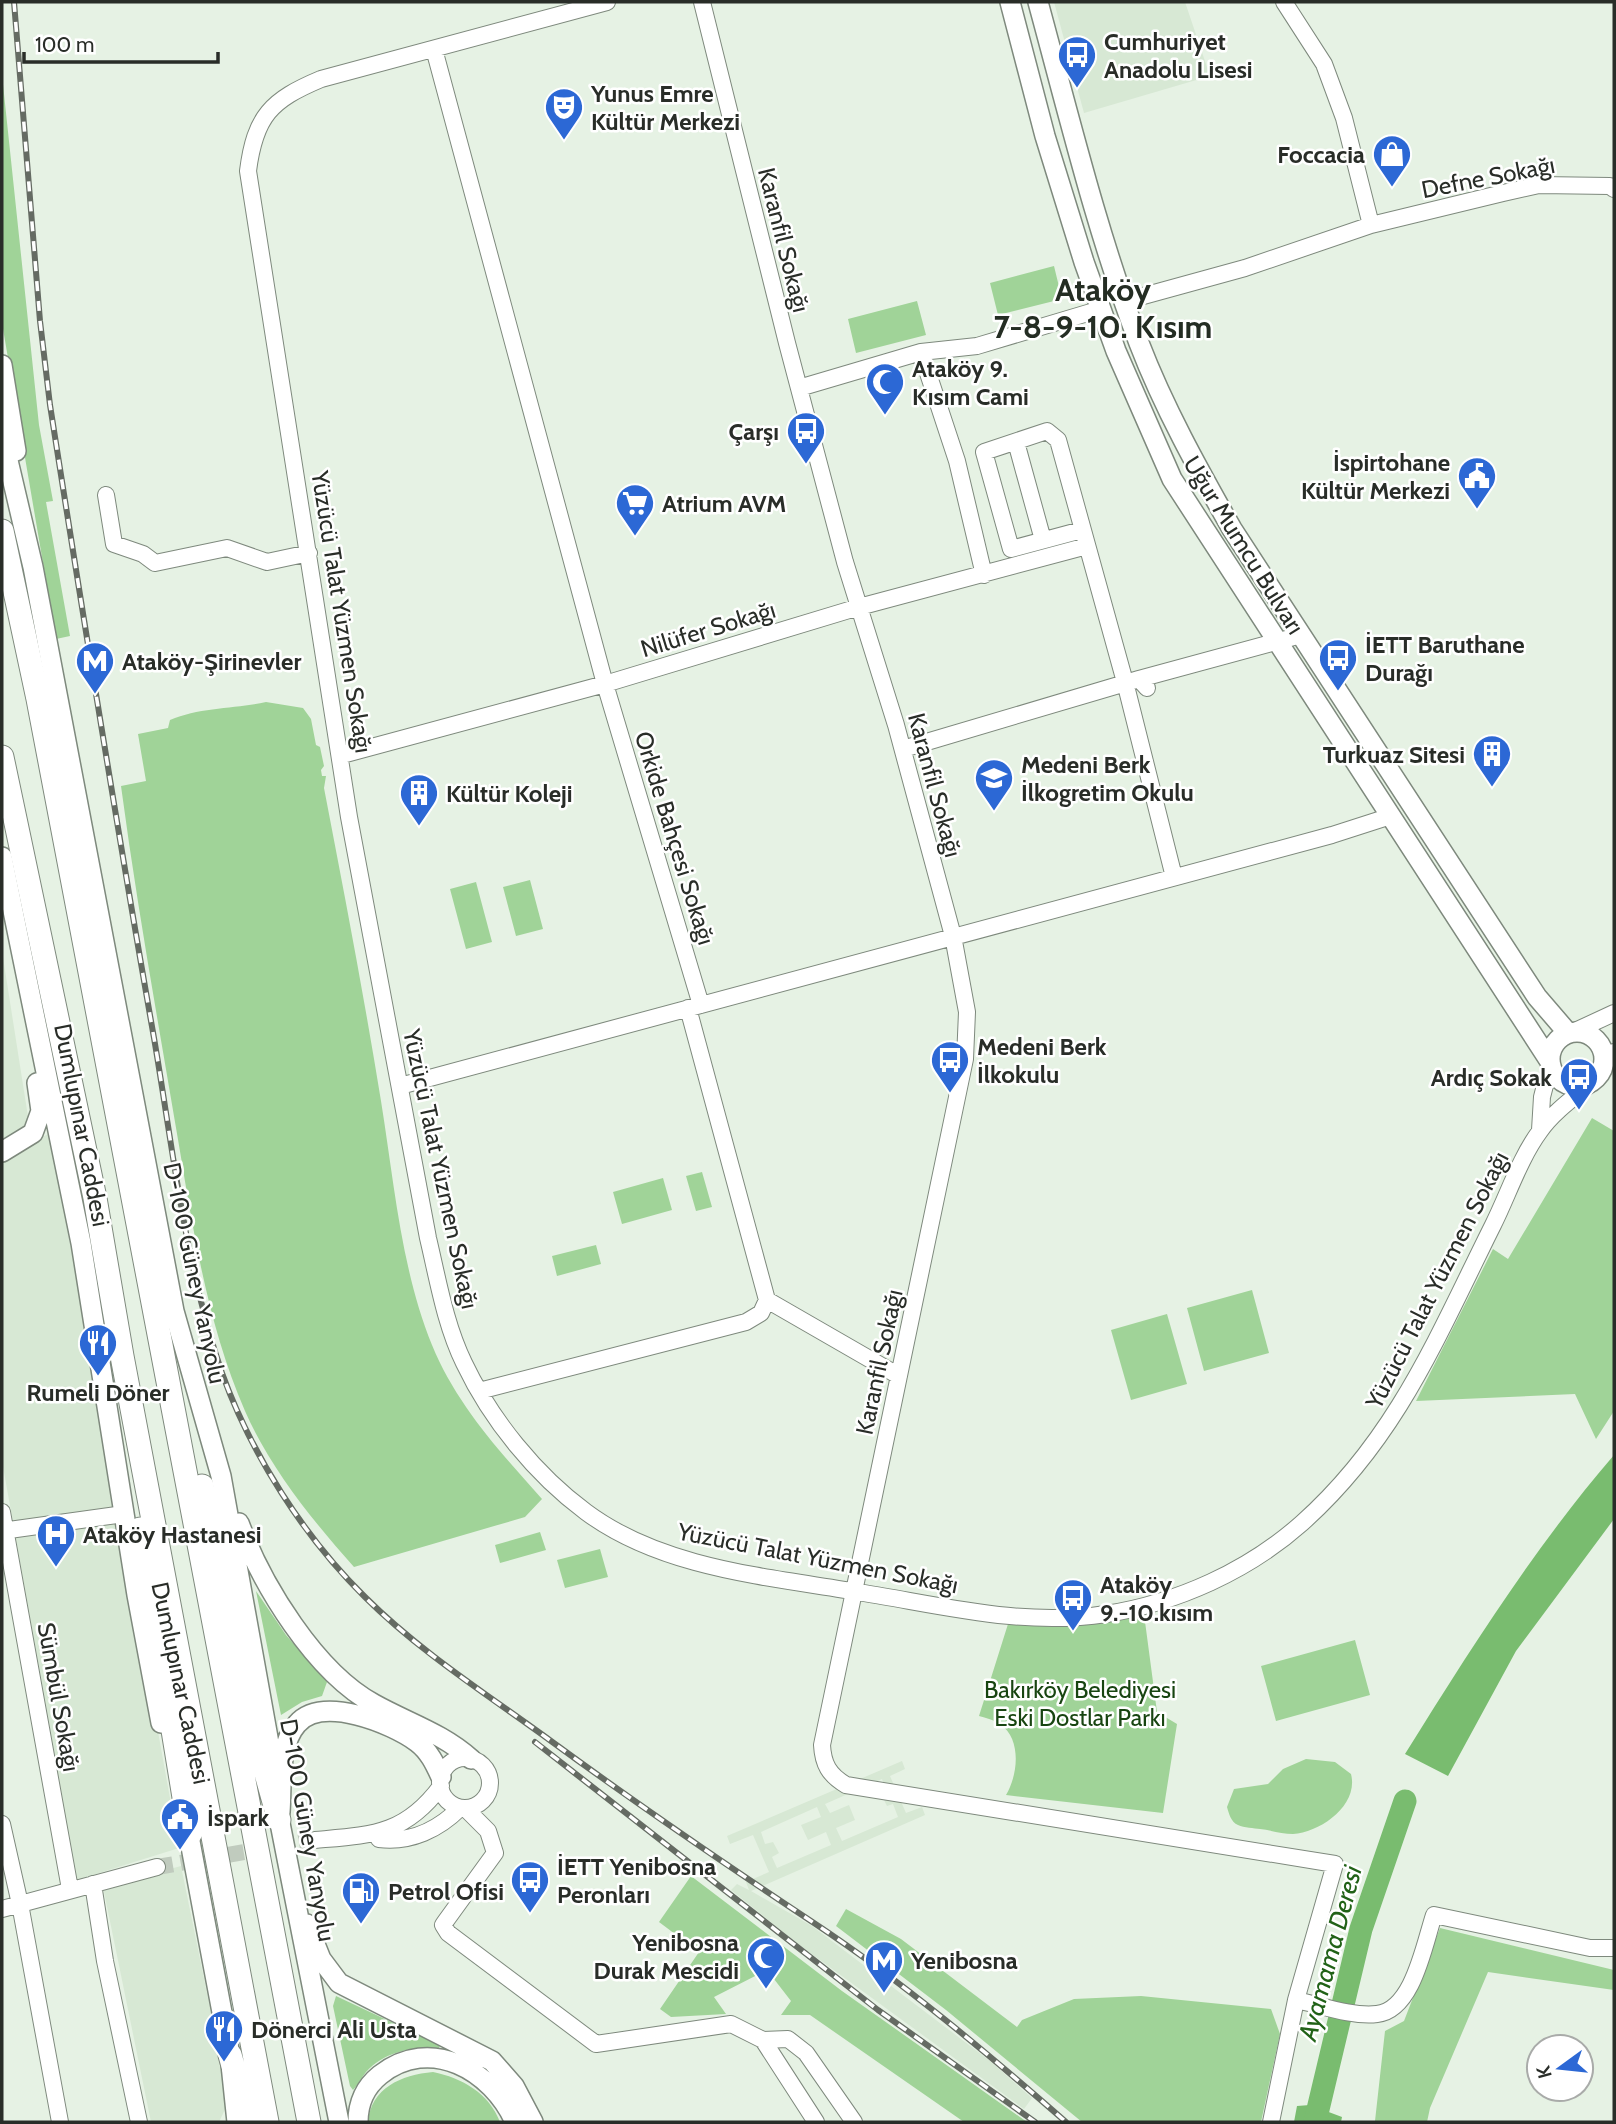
<svg xmlns="http://www.w3.org/2000/svg" width="1616" height="2124" font-family="Cabin,sans-serif">
  <style>
    .built { fill: #d7e8d4; fill-rule: evenodd }
    .green { fill: #a0d398 }
    .water { fill: #79bc6f }
    .lines { fill: none; stroke-linecap: round; stroke-linejoin: round }
    .river { stroke: #79bc6f; stroke-width: 23 }
    .minor-tunnel { stroke: #c0cbbe; stroke-width: 16; stroke-dasharray: 16 8; stroke-linecap: butt }
    .minor-casing { stroke: #7e897d; stroke-width: 18 }
    .major-casing { stroke: #7e897d; stroke-width: 22 }
    .highway-casing { stroke: #7e897d; stroke-width: 25 }
    .minor { stroke: #fff; stroke-width: 16 }
    .major { stroke: #fff; stroke-width: 19 }
    .highway { stroke: #fff; stroke-width: 23 }
    .rail-casing { stroke: #656b63; stroke-width: 6 }
    .rail { stroke: #fff; stroke-width: 3.5; stroke-dasharray: 10; stroke-linecap: butt }
    .labels { text-anchor: middle; dominant-baseline: central; stroke-width: 5; stroke-linejoin: round; paint-order: stroke }
    .poi-label { font-size: 24px; font-weight: bold; fill: #292d28; stroke: #fff; text-anchor: start }
    .street-label { font-size: 24px; fill: #292d28; stroke: #fff }
    .park-label { font-size: 24px; fill: #184511; stroke: #fff }
    .water-label { font-size: 26px; font-style: italic; fill: #216217; stroke: #fff }
    .district-label { font-size: 32px; font-weight: bold; fill: #242d23; stroke: #fff }
  </style>
  <rect width="100%" height="100%" fill="#e6f2e4"/>
  <!-- built -->
  <path class="built" d="M 1054,2 L 1185,2 L 1210,76 L 1084,113 Z
    M 2,951 L 29,1123 L 2,1139 Z
    M 50,1133 L 179,1848 L 77,1880 L 2,1461 L 2,1159 Z
    M 902,1761 L 905,1769 L 890,1776 L 906,1813 L 922,1807 L 925,1815 L 751,1891 L 812,1926 L 990,2061 L 1032,2098 L 1024,2109 L 798,1944 L 731,1890 L 737,1884 L 749,1890 L 746,1882 L 769,1872 L 753,1835 L 730,1844 L 727,1836 ZM 882,1779 L 887,1792 L 882,1795 L 885,1802 L 887,1806 L 893,1804 L 898,1817 L 842,1841 L 836,1828 L 855,1820 L 849,1805 L 830,1813 L 825,1804 ZM 817,1807 L 821,1817 L 801,1825 L 808,1840 L 826,1832 L 831,1845 L 777,1868 L 772,1857 L 779,1853 L 773,1842 L 765,1844 L 761,1832 Z
    M 181,1866 L 229,2101 L 219,2122 L 151,2122 L 103,1887 Z"/>
  <!-- green -->
  <path class="green" d="M 2,75 L 39,425 L 53,501 L 46,502 L 70,636 L 56,639 L 2,323 Z
    M 1054,266 L 1062,299 L 998,315 L 990,283 Z
    M 917,301 L 926,335 L 856,353 L 848,319 Z
    M 266,702 L 303,708 L 311,719 L 316,745 L 320,747 L 324,766 L 321,770 L 322,776 L 326,776 L 324,788 C 344,892 364,996 381,1101 C 394,1181 401,1269 432,1345 C 456,1404 500,1452 542,1499 L 525,1517 L 354,1567 C 313,1521 270,1468 245,1411 C 205,1319 192,1220 175,1122 C 156,1010 136,899 121,786 L 146,781 L 138,734 L 168,728 L 170,720 C 200,707 236,709 266,702 Z
    M 530,880 L 543,929 L 516,936 L 503,887 Z
    M 476,882 L 492,942 L 466,949 L 450,889 Z
    M 1592,1118 L 1614,1131 L 1614,1411 L 1596,1439 L 1575,1394 L 1416,1401 L 1493,1249 L 1508,1259 Z
    M 702,1172 L 712,1207 L 696,1211 L 686,1176 Z
    M 663,1178 L 672,1210 L 622,1224 L 613,1192 Z
    M 596,1245 L 601,1264 L 557,1276 L 552,1256 Z
    M 1252,1290 L 1269,1353 L 1204,1371 L 1187,1308 Z
    M 1167,1314 L 1187,1384 L 1131,1400 L 1111,1330 Z
    M 540,1532 L 546,1550 L 500,1563 L 495,1545 Z
    M 600,1549 L 608,1577 L 565,1588 L 557,1560 Z
    M 256,1591 L 286,1635 L 327,1682 L 322,1696 L 302,1702 L 281,1715 Z
    M 1144,1614 L 1157,1712 L 1177,1724 L 1163,1813 L 1006,1795 C 1018,1775 1022,1739 1000,1724 C 994,1720 986,1718 979,1716 L 1008,1624 L 1065,1627 Z
    M 1355,1640 L 1370,1695 L 1276,1721 L 1261,1666 Z
    M 1306,1759 L 1335,1762 L 1351,1774 C 1359,1805 1321,1832 1293,1834 C 1282,1834 1270,1830 1260,1829 C 1254,1828 1244,1828 1238,1825 C 1231,1822 1229,1814 1227,1807 L 1234,1789 L 1268,1784 L 1283,1769 Z
    M 691,1876 L 842,1991 L 1027,2122 L 964,2122 L 810,2015 L 781,2015 L 791,2001 L 767,1970 L 714,1997 L 726,2014 L 671,2017 L 660,2009 L 699,1952 L 659,1922 Z
    M 846,1909 L 901,1939 L 1017,2027 L 1022,2020 L 1074,1999 L 1141,1996 L 1271,2009 L 1280,2034 L 1261,2122 L 1082,2122 L 946,2010 L 836,1926 Z
    M 1440,1928 L 1614,1970 L 1614,1990 L 1488,1972 L 1430,2108 L 1427,2122 L 1378,2122 L 1375,2121 L 1385,2031 L 1404,2021 Z
    M 336,1996 L 440,2045 L 439,2048 C 412,2047 386,2051 366,2072 C 361,2078 358,2085 353,2090 L 350,2086 L 333,2006 Z
    M 433,2072 C 462,2078 489,2093 500,2122 L 368,2122 C 371,2088 401,2075 433,2072 Z"/>
  <!-- water -->
  <path class="water" d="M 1614,1455 L 1614,1519 L 1516,1651 L 1448,1776 L 1405,1754 C 1470,1650 1534,1548 1614,1455 Z
    M 1310,2105 L 1342,2117 L 1341,2122 L 1294,2122 L 1297,2106 Z"/>
  <g class="lines">
    <!-- river -->
    <path class="river" d="M 1315,2122 L 1361,1929 L 1405,1801"/>
    <!-- minor-tunnel -->
    <path class="minor-tunnel" d="M 157,1867 L 315,1840"/>
    <!-- minor casing -->
    <g class="minor-casing">
      <path id="minor" d="M 607,2 L 321,79 C 271,100 255,116 248,171 L 349,817 L 428,1238 C 438,1280 445,1324 464,1363 C 491,1420 536,1475 586,1512 C 664,1570 772,1577 864,1593 C 944,1606 1025,1627 1106,1614 C 1177,1603 1248,1571 1302,1523 C 1397,1438 1437,1337 1493,1225 C 1508,1195 1520,1158 1540,1131 C 1553,1112 1576,1096 1594,1081
        M 702,2 L 787,343 L 845,562 L 896,725 L 953,936 L 967,1012 L 965,1059 L 822,1745 C 823,1764 829,1775 846,1785 L 1335,1864 L 1296,2000 L 1271,2122
        M 1284,2 L 1324,64 L 1344,118 L 1371,225
        M 434,49 L 605,684 L 701,1005
        M 1125,301 L 1245,268 L 1371,225 L 1503,193 L 1539,185 L 1610,186 L 1614,189
        M 921,352 L 957,461 L 984,575
        M 799,388 L 921,352 L 977,346 L 1101,309
        M 1016,442 L 1043,540
        M 106,495 L 114,544 L 143,554 L 155,563 L 227,548 L 267,562 L 309,553
        M 1082,530 L 1011,549 L 984,452 L 1047,431 L 1058,440 L 1125,682 L 1174,877
        M 1147,688 L 1139,679 L 1301,635
        M 903,749 L 1139,679
        M 342,755 L 605,684 L 859,607 L 1087,546
        M 1573,1032 L 1614,1013
        M 1604,1064 L 1614,1052
        M 400,1086 L 1332,835 L 1391,816
        M 1540,1130 L 1542,1097 L 1550,1066
        M 767,1300 L 899,1376
        M 479,1391 L 746,1322 L 761,1313 L 767,1300 L 688,1008
        M 2,1512 L 70,1889
        M 2,1531 L 124,1514
        M440 1783a25 25 0 1 1 50 0a25 25 0 1 1-50 0Z
        M 466,1809 L 488,1831 L 495,1853 L 445,1922 L 443,1925 L 448,1933 L 596,2044 L 731,2024 L 763,2040 L 788,2039 L 806,2053 L 854,2122
        M 2,1824 L 20,1904 L 60,2122
        M 379,1839 C 411,1843 439,1829 460,1808
        M 315,1840 C 371,1835 405,1835 441,1786
        M 93,1884 L 105,1961 L 139,2122
        M 2,1909 L 157,1867
        M 1296,2000 C 1320,2005 1352,2017 1377,2014 C 1413,2010 1424,1945 1434,1915 L 1590,1948 L 1614,1948
        M 763,2040 L 816,2122"/>
    </g>
    <!-- major casing -->
    <g class="major-casing">
      <path id="major" d="M 1010,2 L 1045,136 L 1084,262 L 1116,351 L 1172,479 L 1549,1060
        M 1038,2 C 1069,116 1097,233 1139,343 C 1164,408 1198,469 1232,529 L 1537,997 L 1568,1033
        M 2,365 L 16,451
        M 2,435 L 33,567 L 174,1311 L 221,1476 L 272,1760
        M 2,857 L 81,1243 L 137,1595 L 161,1723
        M1550 1059a27 27 0 1 1 54 0a27 27 0 1 1-54 0Z
        M 2,1152 L 33,1133 L 41,1111 L 37,1083
        M 239,1523 C 262,1585 315,1672 374,1704 C 408,1723 442,1733 471,1759
        M 277,1808 L 339,2122
        M 280,1812 C 282,1786 278,1745 297,1724 C 322,1695 391,1723 417,1742 C 429,1751 435,1764 441,1777
        M 186,1820 L 230,2055 L 237,2122
        M 307,1924 L 321,1959 L 339,1983 L 492,2061 L 514,2086 L 533,2122
        M 358,2122 C 358,2103 365,2087 380,2075 C 430,2035 492,2070 515,2122"/>
    </g>
    <!-- highway casing -->
    <g class="highway-casing">
      <path id="highway" d="M 2,531 L 38,699 L 309,2122
        M 2,757 L 95,1198 L 122,1356 L 267,2122
        M 202,1486 L 255,1734 L 279,1820
        M 140,1529 L 190,1834
        M 230,2055 L 249,2122"/>
    </g>
    <!-- minor -->
    <use href="#minor" class="minor"/>
    <!-- major -->
    <use href="#major" class="major"/>
    <!-- highway -->
    <use href="#highway" class="highway"/>
    <!-- rail casing -->
    <g class="rail-casing">
      <path id="rail" d="M 14,2 L 40,321 L 50,405 C 83,616 117,828 154,1038 C 173,1149 185,1266 222,1373 C 251,1454 304,1537 365,1597 C 420,1652 488,1695 551,1741 C 637,1804 725,1864 814,1923 C 903,1982 986,2052 1066,2122
        M 535,1742 L 878,2010 L 1035,2122"/>
    </g>
    <!-- rail -->
    <use href="#rail" class="rail"/>
  </g>
  <!-- icons -->
  <defs>
    <g id="bus-pin" transform="scale(2.0125)"><path d="M0 17L-7.5 6A9.5 9.5 0 1 1 7.5 6Z" fill="#2c68d5" stroke="#fff"/><path d="M-5-6H5V4H4V6H2V4H-2V6H-4V4H-5ZM-3.5-4V0h7V-4ZM-3.5 1.2v1.5H-2V1.2ZM2 1.2v1.5H3.5V1.2Z" fill="#fff"/></g>
    <g id="theatre-pin" transform="scale(2.0125)"><path d="M0 17L-7.5 6A9.5 9.5 0 1 1 7.5 6Z" fill="#2c68d5" stroke="#fff"/><path d="M-5-5.5Q0-4 5-5.5V0Q5 5 0 6Q-5 5-5 0ZM-3.3-2.5H-1v1.5H-3.3ZM1-2.5H3.3v1.5H1ZM-2.8 1Q0 5.5 2.8 1Z" fill="#fff"/></g>
    <g id="shop-pin" transform="scale(2.0125)"><path d="M0 17L-7.5 6A9.5 9.5 0 1 1 7.5 6Z" fill="#2c68d5" stroke="#fff"/><path d="M-5-2.5h2.3a2.7 3.5 0 0 1 5.4 0H5L5.5 6h-11ZM-1.5-2.5h3a1.5 2.3 0 0 0-3 0Z" fill="#fff"/></g>
    <g id="mosque-pin" transform="scale(2.0125)"><path d="M0 17L-7.5 6A9.5 9.5 0 1 1 7.5 6Z" fill="#2c68d5" stroke="#fff"/><path d="M3.5-4.9A6 6 0 1 0 3.5 4.9A5 5 0 1 1 3.5-4.9Z" fill="#fff"/></g>
    <g id="civic-pin" transform="scale(2.0125)"><path d="M0 17L-7.5 6A9.5 9.5 0 1 1 7.5 6Z" fill="#2c68d5" stroke="#fff"/><path d="M-.6-6.5H3V-4.5H.6V-3L4-1V1h2V6H-6V1h2V-1L-.6-3ZM-1.2 2.5V6h2.4V2.5Z" fill="#fff"/></g>
    <g id="supermarket-pin" transform="scale(2.0125)"><path d="M0 17L-7.5 6A9.5 9.5 0 1 1 7.5 6Z" fill="#2c68d5" stroke="#fff"/><path d="M-6-5.5h2.5l.6 2H6L4.5 2H-2.5L-4.4-4H-6ZM-1.5 3.2a1.3 1.3 0 1 0 .1 0ZM3 3.2a1.3 1.3 0 1 0 .1 0Z" fill="#fff"/></g>
    <g id="metro-pin" transform="scale(2.0125)"><path d="M0 17L-7.5 6A9.5 9.5 0 1 1 7.5 6Z" fill="#2c68d5" stroke="#fff"/><path d="M-5.5 5V-5H-3L0 0L3-5H5.5V5H3V-.5L0 4L-3-.5V5Z" fill="#fff"/></g>
    <g id="building-pin" transform="scale(2.0125)"><path d="M0 17L-7.5 6A9.5 9.5 0 1 1 7.5 6Z" fill="#2c68d5" stroke="#fff"/><path d="M-4-6H4V6H1V3H-1V6H-4ZM-2.5-4.3h1.7v1.8h-1.7ZM.8-4.3h1.7v1.8H.8ZM-2.5-1h1.7V.8h-1.7ZM.8-1h1.7V.8H.8Z" fill="#fff"/></g>
    <g id="school-pin" transform="scale(2.0125)"><path d="M0 17L-7.5 6A9.5 9.5 0 1 1 7.5 6Z" fill="#2c68d5" stroke="#fff"/><path d="M0-5L7-2L0 1L-7-2ZM-4 1L0 2.5L4 1V4Q0 6-4 4Z" fill="#fff"/></g>
    <g id="restaurant-pin" transform="scale(2.0125)"><path d="M0 17L-7.5 6A9.5 9.5 0 1 1 7.5 6Z" fill="#2c68d5" stroke="#fff"/><path d="M-5-6h1v4h1v-4h1v4h1v-4h1v5L-1.5 .5V6h-2V.5L-5-1ZM5-6V6H3V1.5H1.5Q1.5-4 5-6Z" fill="#fff"/></g>
    <g id="hospital-pin" transform="scale(2.0125)"><path d="M0 17L-7.5 6A9.5 9.5 0 1 1 7.5 6Z" fill="#2c68d5" stroke="#fff"/><path d="M-5-5h3v3.5h4V-5h3V5h-3V1.5h-4V5h-3Z" fill="#fff"/></g>
    <g id="fuel-pin" transform="scale(2.0125)"><path d="M0 17L-7.5 6A9.5 9.5 0 1 1 7.5 6Z" fill="#2c68d5" stroke="#fff"/><path d="M-5.5-6h7V0h2V4h1.3V-2.5L3-4.5l.8-.8L6-3V5H2.5V1h-1V6h-7ZM-4.2-4.7v3.2H.2V-4.7Z" fill="#fff"/></g>
  </defs>
  <g fill-rule="evenodd">
    <use href="#bus-pin" x="1077" y="55"/>
    <use href="#theatre-pin" x="564" y="107"/>
    <use href="#shop-pin" x="1392" y="154"/>
    <use href="#mosque-pin" x="885" y="382"/>
    <use href="#bus-pin" x="806" y="431"/>
    <use href="#civic-pin" x="1477" y="476"/>
    <use href="#supermarket-pin" x="635" y="503"/>
    <use href="#bus-pin" x="1338" y="658"/>
    <use href="#metro-pin" x="95" y="661"/>
    <use href="#building-pin" x="1492" y="754"/>
    <use href="#school-pin" x="994" y="778"/>
    <use href="#building-pin" x="419" y="793"/>
    <use href="#bus-pin" x="950" y="1060"/>
    <use href="#bus-pin" x="1579" y="1077"/>
    <use href="#restaurant-pin" x="98" y="1343"/>
    <use href="#hospital-pin" x="56" y="1534"/>
    <use href="#bus-pin" x="1073" y="1598"/>
    <use href="#civic-pin" x="180" y="1817"/>
    <use href="#bus-pin" x="530" y="1880"/>
    <use href="#fuel-pin" x="361" y="1891"/>
    <use href="#mosque-pin" x="766" y="1956"/>
    <use href="#metro-pin" x="884" y="1960"/>
    <use href="#restaurant-pin" x="224" y="2029"/>
  </g>
  <g class="labels">
    <!-- poi labels -->
    <g class="poi-label">
      <text x="1104" y="41">Cumhuriyet<tspan x="1104" dy="28">Anadolu Lisesi</tspan></text>
      <text x="591" y="93">Yunus Emre<tspan x="591" dy="28">Kültür Merkezi</tspan></text>
      <text x="1365" y="154" text-anchor="end">Foccacia</text>
      <text x="912" y="368">Ataköy 9.<tspan x="912" dy="28">Kısım Cami</tspan></text>
      <text x="779" y="431" text-anchor="end">Çarşı</text>
      <text x="1450" y="462" text-anchor="end">İspirtohane<tspan x="1450" dy="28">Kültür Merkezi</tspan></text>
      <text x="662" y="503">Atrium AVM</text>
      <text x="1365" y="644">İETT Baruthane<tspan x="1365" dy="28">Durağı</tspan></text>
      <text x="122" y="661">Ataköy-Şirinevler</text>
      <text x="1465" y="754" text-anchor="end">Turkuaz Sitesi</text>
      <text x="1021" y="764">Medeni Berk<tspan x="1021" dy="28">İlkogretim Okulu</tspan></text>
      <text x="446" y="793">Kültür Koleji</text>
      <text x="977" y="1046">Medeni Berk<tspan x="977" dy="28">İlkokulu</tspan></text>
      <text x="1552" y="1077" text-anchor="end">Ardıç Sokak</text>
      <text x="98" y="1392" text-anchor="middle">Rumeli Döner</text>
      <text x="83" y="1534">Ataköy Hastanesi</text>
      <text x="1100" y="1584">Ataköy<tspan x="1100" dy="28">9.-10.kısım</tspan></text>
      <text x="207" y="1817">İspark</text>
      <text x="557" y="1866">İETT Yenibosna<tspan x="557" dy="28">Peronları</tspan></text>
      <text x="388" y="1891">Petrol Ofisi</text>
      <text x="739" y="1942" text-anchor="end">Yenibosna<tspan x="739" dy="28">Durak Mescidi</tspan></text>
      <text x="911" y="1960">Yenibosna</text>
      <text x="251" y="2029">Dönerci Ali Usta</text>
    </g>
    <!-- street labels -->
    <g class="street-label">
      <text transform="translate(1488 177) rotate(-11)">Defne Sokağı</text>
      <text transform="translate(784 240) rotate(76)">Karanfil Sokağı</text>
      <text transform="translate(1244 545) rotate(58)">Uğur Mumcu Bulvarı</text>
      <text transform="translate(342 612) rotate(81)">Yüzücü Talat Yüzmen Sokağı</text>
      <text transform="translate(708 629) rotate(-17)">Nilüfer Sokağı</text>
      <text transform="translate(935 785) rotate(75)">Karanfil Sokağı</text>
      <text transform="translate(675 838) rotate(73)">Orkide Bahçesi Sokağı</text>
      <text transform="translate(82 1125) rotate(79)">Dumlupınar Caddesi</text>
      <text transform="translate(441 1169) rotate(78)">Yüzücü Talat Yüzmen Sokağı</text>
      <text transform="translate(195 1273) rotate(78)">D-100 Güney Yanyolu</text>
      <text transform="translate(1437 1280) rotate(-63)">Yüzücü Talat Yüzmen Sokağı</text>
      <text transform="translate(879 1362) rotate(-78)">Karanfil Sokağı</text>
      <text transform="translate(818 1558) rotate(11)">Yüzücü Talat Yüzmen Sokağı</text>
      <text transform="translate(181 1683) rotate(78)">Dumlupınar Caddesi</text>
      <text transform="translate(59 1697) rotate(80)">Sümbül Sokağı</text>
      <text transform="translate(308 1830) rotate(80)">D-100 Güney Yanyolu</text>
    </g>
    <!-- park labels -->
    <g class="park-label">
      <text x="1080" y="1689">Bakırköy Belediyesi<tspan x="1080" dy="28">Eski Dostlar Parkı</tspan></text>
    </g>
    <!-- water labels -->
    <g class="water-label">
      <text transform="translate(1330 1953) rotate(-75)">Ayamama Deresi</text>
    </g>
    <!-- district labels -->
    <g class="district-label">
      <text x="1103" y="289">Ataköy<tspan x="1103" dy="37">7-8-9-10. Kısım</tspan></text>
    </g>
  </g>
  <!-- border -->
  <rect width="1616" height="2124" fill="none" stroke="#292d28" stroke-width="7"/>
  <!-- north arrow -->
  <g transform="translate(1560 2068) rotate(255)"><circle r="33" fill="#ffffff" stroke="#a9aba9" stroke-width="2"/>
  <path d="M0-5L12 26L0 18L-12 26Z" fill="#2c68d5"/>
  <text y="-10" font-size="19" font-weight="bold" text-anchor="middle" fill="#292d28">K</text>
  </g>
  <!-- scale -->
  <path d="M24 52v10h194v-10" fill="none" stroke="#292d28" stroke-width="3.5"/>
  <text x="35" y="52" font-size="21" fill="#292d28" stroke="#ffffff" stroke-width="5" paint-order="stroke">100 m</text>
</svg>
